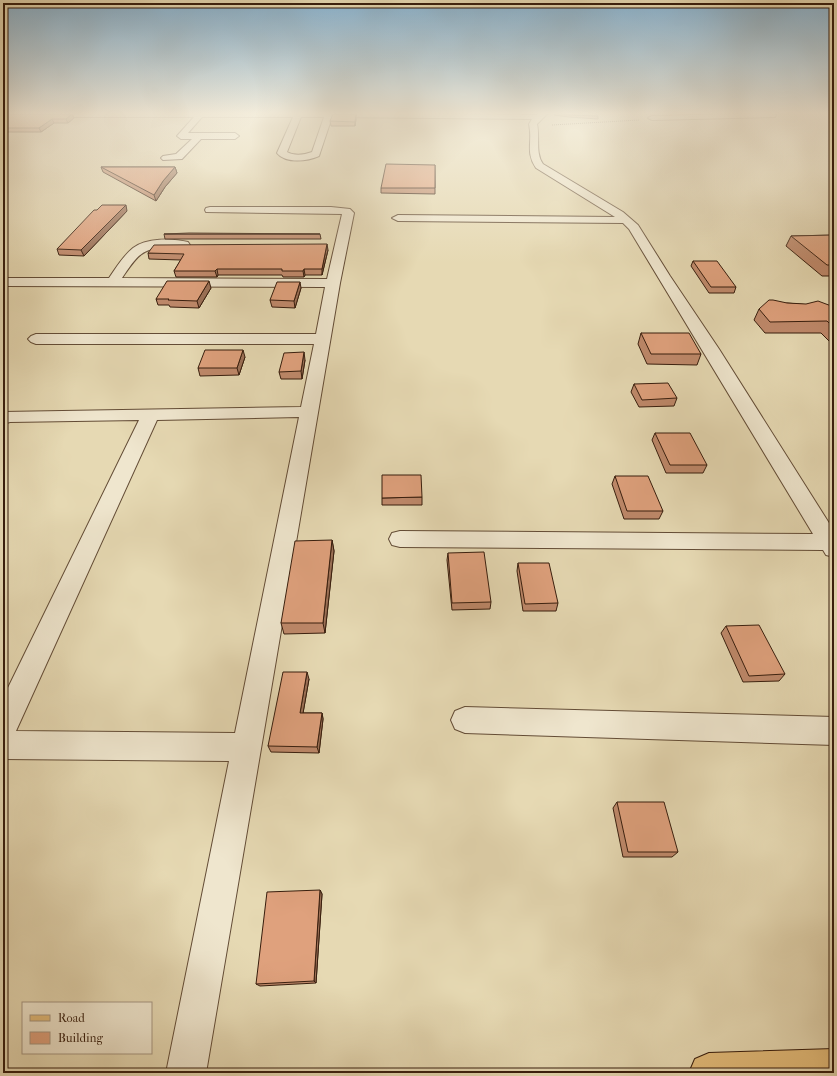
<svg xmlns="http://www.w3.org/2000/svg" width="837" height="1076" font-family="'IM FELL French Canon',serif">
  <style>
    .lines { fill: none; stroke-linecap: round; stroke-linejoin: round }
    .minor-casing { stroke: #634c36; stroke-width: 2 }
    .major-casing { stroke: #371d0d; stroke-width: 2 }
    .path { stroke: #371d0d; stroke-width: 1; stroke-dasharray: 1 1; stroke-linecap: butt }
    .minor { fill: #efe6ce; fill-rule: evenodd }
    .major { fill: #e3bc7a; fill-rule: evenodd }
    .wall { fill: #c08a6c; stroke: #371d0d }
    .shaded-wall { fill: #9c7158; stroke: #371d0d }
    .building { fill: #dfa17d; stroke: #371d0d }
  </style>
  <rect width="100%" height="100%" fill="#e6d9b3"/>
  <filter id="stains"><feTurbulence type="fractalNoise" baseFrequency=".005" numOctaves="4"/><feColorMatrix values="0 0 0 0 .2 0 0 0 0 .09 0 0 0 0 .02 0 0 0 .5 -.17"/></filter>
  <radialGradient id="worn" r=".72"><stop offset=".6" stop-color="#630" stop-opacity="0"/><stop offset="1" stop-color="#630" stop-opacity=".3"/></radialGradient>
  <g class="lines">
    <!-- minor casing -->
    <g class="minor-casing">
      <path id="minor" d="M 540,112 L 549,112 L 537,124 C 540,137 535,153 543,164 L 623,212 L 638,225 L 670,276 L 719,349 L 834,531 L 834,557 L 826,555 L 823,550 L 400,547 L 392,545 L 389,539 L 392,533 L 400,531 L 813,534 L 629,229 L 623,223 L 398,221 L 392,218 L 398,215 L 615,217 L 536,168 C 525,152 533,142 529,124 L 532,119 L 332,117 L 319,156 C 308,161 286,164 277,153 L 293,117 L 202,117 L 188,133 L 235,133 L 239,136 L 235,139 L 201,139 L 182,159 L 163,160 L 161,158 L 163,156 L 176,154 L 192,139 L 181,139 L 177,136 L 194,117 L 3,117 L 3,113 L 387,113 L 537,115 ZM 301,117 L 324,117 L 312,152 C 304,155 294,156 287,152 Z
        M 772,113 L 776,115 L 775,117 L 652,120 L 648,118 L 652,116 Z
        M 210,207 L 331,207 L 350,209 L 354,213 L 340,283 L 206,1073 L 166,1073 L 229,761 L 3,759 L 3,698 L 139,420 L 10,422 L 3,424 L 3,412 L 301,407 L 314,344 L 36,344 L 31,342 L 28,339 L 31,336 L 36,334 L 316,334 L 325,287 L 3,286 L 3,278 L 109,278 C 116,268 123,256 133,248 C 146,238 172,238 188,242 L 190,245 L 188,248 C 181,249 174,248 166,248 C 141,247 135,259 122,278 L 327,279 L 342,214 L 206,212 L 205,210 L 206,208 ZM 299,417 L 235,733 L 16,731 L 157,420 Z
        M 465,707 L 834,717 L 834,745 L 465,733 L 455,729 L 451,720 L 455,711 Z"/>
    </g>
    <!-- major casing -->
    <g class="major-casing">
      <path id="major" d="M 834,1049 L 834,1073 L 689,1073 L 695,1059 L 709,1053 Z"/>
    </g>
    <!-- path -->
    <path class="path" d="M 552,125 L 639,120"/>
    <!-- minor -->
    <use href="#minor" class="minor"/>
    <!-- major -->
    <use href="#major" class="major"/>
  </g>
  <!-- wall -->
  <path class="wall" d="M 555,112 L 598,116 L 598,119 L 569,117 L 554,115 Z
    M 3,114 L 72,114 L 74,118 L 68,123 L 54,123 L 41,132 L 3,132 Z
    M 356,119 L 355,126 L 331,126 L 330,121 Z
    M 435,165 L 435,194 L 381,193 L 381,188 Z
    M 101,167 L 175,167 L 177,173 L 165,187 L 156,201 L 103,172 Z
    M 97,210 L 127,211 L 84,256 L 59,255 L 57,249 Z
    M 164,234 L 320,234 L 321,239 L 165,239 Z
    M 834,235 L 834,276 L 822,276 L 786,246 L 791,236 Z
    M 328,250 L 322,275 L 305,275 L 304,277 L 283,277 L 282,275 L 218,275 L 217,277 L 176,277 L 174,271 L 181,260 L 149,259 L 148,253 Z
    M 693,261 L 736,287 L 734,293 L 709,293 L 691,266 Z
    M 211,288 L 199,308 L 170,307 L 169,305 L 158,305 L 156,299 Z
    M 301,288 L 295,308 L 272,307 L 270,300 Z
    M 787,303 L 834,307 L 834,345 L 833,345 L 821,333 L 765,333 L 754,320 L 759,309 Z
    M 641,333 L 701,354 L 697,365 L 647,364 L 638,344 Z
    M 245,357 L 239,375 L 200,376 L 198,368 Z
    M 305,360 L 302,379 L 281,379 L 279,372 Z
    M 634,384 L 677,398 L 674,406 L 639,407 L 631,392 Z
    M 655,433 L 707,465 L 703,473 L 666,473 L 652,440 Z
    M 615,476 L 663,511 L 659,519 L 624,519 L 612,484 Z
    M 422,497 L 422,505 L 382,505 L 382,498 Z
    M 332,540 L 334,551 L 325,633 L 284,634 L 281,623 Z
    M 448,553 L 491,602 L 490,609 L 452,610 L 447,560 Z
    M 518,563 L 558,603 L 556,611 L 523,611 L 517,571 Z
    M 726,626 L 785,674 L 779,681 L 743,682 L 721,633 Z
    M 309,679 L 303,713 L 322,713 L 323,719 L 319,753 L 271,752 L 268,746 Z
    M 617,802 L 678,852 L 672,857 L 623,857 L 613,808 Z
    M 320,890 L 322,894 L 316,983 L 260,986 L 256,984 Z"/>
  <!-- shaded-wall -->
  <path class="shaded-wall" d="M 72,114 L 74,118 L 68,123 L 66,119 Z
    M 356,114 L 356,119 L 355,126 L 355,122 Z
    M 52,119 L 54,123 L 41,132 L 39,128 Z
    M 175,167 L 177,173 L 165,187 L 156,201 L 154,195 L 163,181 Z
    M 126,205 L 127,211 L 84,256 L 81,250 Z
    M 327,244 L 328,250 L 322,275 L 322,269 Z
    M 217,269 L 218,275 L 217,277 L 215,271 Z
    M 304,269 L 305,275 L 304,277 L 303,271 Z
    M 209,281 L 211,288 L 199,308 L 197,301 Z
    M 300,282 L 301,288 L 295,308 L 294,301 Z
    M 243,350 L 245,357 L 239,375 L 237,368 Z
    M 304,352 L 305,360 L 302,379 L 301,371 Z
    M 332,540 L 334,551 L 325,633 L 323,623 Z
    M 307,672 L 309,679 L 302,719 L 300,713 Z
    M 322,713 L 323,719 L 319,753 L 317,747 Z
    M 320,890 L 322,894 L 316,983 L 314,981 Z"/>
  <!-- building -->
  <path class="building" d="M 555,112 L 594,112 L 598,116 L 569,115 Z
    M 3,114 L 72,114 L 66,119 L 52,119 L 39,128 L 3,128 Z
    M 333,114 L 356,114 L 355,122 L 330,121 Z
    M 386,164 L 435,165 L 435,188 L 381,188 Z
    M 101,167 L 175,167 L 163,181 L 154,195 Z
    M 102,205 L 126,205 L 81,250 L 57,249 L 94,210 L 97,210 Z
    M 189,233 L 320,234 L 164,234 Z
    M 834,235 L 834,265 L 827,265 L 791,236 Z
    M 327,244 L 322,269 L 304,269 L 303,271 L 282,271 L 282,269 L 217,269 L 215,271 L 174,271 L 184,254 L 148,253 L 154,245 Z
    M 693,261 L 717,261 L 736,287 L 711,287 Z
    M 167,281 L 209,281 L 197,301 L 168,300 L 169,299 L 156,299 Z
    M 277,282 L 300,282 L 294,301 L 270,300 Z
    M 769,300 L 773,300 L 787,303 L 806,304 L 818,301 L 834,307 L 834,328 L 827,321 L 770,322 L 759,309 Z
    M 641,333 L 689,333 L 701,354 L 651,354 Z
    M 205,350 L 243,350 L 237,368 L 198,368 Z
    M 304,352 L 301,371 L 279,372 L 284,353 Z
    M 668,383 L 677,398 L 642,400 L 634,384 Z
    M 655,433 L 690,433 L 707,465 L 670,465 Z
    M 382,475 L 421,475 L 422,497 L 382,498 Z
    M 615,476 L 648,476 L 663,511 L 627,511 Z
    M 332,540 L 323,623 L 281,623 L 295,541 Z
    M 484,552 L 491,602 L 452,603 L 448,553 Z
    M 518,563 L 549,563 L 558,603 L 525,604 Z
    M 759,625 L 785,674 L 749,676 L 726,626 Z
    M 283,672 L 307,672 L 300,713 L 322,713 L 317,747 L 268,746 Z
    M 617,802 L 664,802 L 678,852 L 628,852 Z
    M 320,890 L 314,981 L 256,984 L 267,892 Z"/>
  <!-- sky -->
  <linearGradient id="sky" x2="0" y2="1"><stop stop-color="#89b5d4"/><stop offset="0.43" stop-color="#f4eedd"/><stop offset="1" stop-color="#f4eedd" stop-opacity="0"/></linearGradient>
  <rect width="837" height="263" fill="url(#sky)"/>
  <!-- margin -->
  <rect width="837" height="1076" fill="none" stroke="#e6d9b3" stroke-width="16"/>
  <rect x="4" y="4" width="829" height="1068" fill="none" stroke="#371d0d" stroke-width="2"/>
  <rect x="8" y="8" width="821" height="1060" fill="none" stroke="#371d0d"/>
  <!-- legend -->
  <rect x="22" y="1002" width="130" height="52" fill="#efe6ce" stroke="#a59681"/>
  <rect x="30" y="1015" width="20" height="6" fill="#e3bc7a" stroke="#a59681"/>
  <text x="58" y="1022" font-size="12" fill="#371d0d">Road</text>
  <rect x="30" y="1032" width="20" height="12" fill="#dfa17d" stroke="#a59681"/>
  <text x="58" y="1042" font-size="12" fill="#371d0d">Building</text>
  <rect width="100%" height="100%" filter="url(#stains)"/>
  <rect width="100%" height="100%" fill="url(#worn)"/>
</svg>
